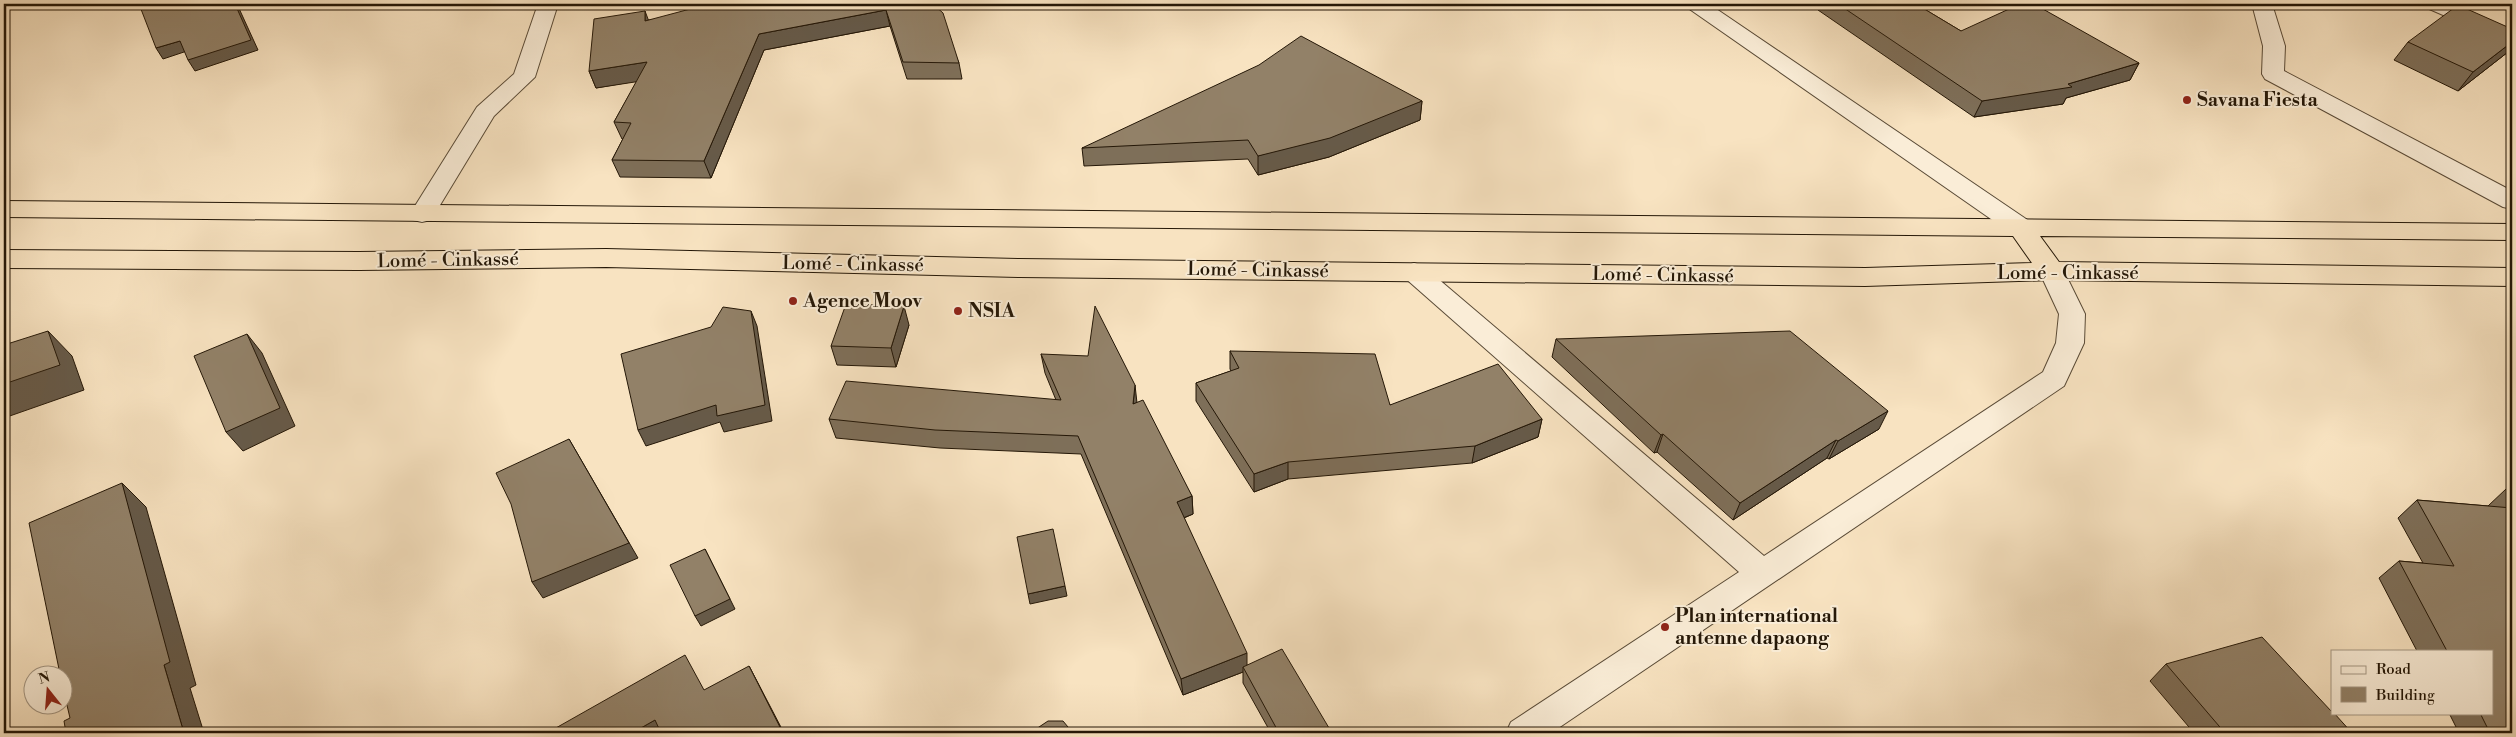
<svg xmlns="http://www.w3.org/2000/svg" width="2516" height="737" font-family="'Libre Bodoni',serif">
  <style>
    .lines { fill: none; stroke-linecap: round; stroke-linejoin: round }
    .minor-casing { stroke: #594a36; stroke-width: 2 }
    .trunk-casing { stroke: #241707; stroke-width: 2 }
    .minor { fill: #faedd7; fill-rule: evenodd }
    .trunk { fill: #f8e3c1; fill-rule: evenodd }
    .wall { fill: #7e6f59; stroke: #241707 }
    .shaded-wall { fill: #665a49; stroke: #241707 }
    .building { fill: #928168; stroke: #241707 }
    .poi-dot { fill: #8f2418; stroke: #faedd7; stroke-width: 2 }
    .labels { text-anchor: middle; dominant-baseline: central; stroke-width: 4; stroke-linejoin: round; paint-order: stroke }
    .poi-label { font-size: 19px; font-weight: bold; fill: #241707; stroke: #faedd7; text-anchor: start }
    .street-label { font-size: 19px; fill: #241707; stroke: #faedd7 }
  </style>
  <rect width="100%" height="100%" fill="#f8e3c1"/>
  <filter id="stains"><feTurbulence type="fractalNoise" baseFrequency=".004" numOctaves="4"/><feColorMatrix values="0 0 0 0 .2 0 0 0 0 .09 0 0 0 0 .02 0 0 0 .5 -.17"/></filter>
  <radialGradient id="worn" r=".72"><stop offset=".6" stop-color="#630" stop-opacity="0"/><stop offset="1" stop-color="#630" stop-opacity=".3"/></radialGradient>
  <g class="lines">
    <!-- minor casing -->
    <g class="minor-casing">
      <path id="minor" d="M 538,4 L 558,4 L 535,77 L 494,116 L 431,220 L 422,222 L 413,220 L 410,214 L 477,107 L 514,74 Z
        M 1685,4 L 1709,4 L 2029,221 L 2032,227 L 2029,233 L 2020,235 L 2011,233 L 1688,8 Z
        M 2252,4 L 2272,4 L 2285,46 L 2284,71 L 2512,191 L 2512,209 L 2503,207 L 2265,79 L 2262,74 L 2263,46 Z
        M 2424,4 L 2451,4 L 2512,31 L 2512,45 L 2427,8 Z
        M 2052,262 L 2061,265 L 2085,314 L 2084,343 L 2064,386 L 1551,733 L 1506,733 L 1511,722 L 1739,572 L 1405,278 L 1401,272 L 1405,266 L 1414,263 L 1423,266 L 1764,556 L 2043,372 L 2056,343 L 2059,314 L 2039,271 L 2043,265 Z"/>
    </g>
    <!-- trunk casing -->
    <g class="trunk-casing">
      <path id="trunk" d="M 4,201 L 2512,224 L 2512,240 L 2040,236 L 2059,262 L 2512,268 L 2512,286 L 2052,280 L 1865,286 L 1020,277 L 606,267 L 359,270 L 4,268 L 4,250 L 359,252 L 606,249 L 1020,259 L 1865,268 L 2032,263 L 2013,236 L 4,217 Z"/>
    </g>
    <!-- minor -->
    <use href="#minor" class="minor"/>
    <!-- trunk -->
    <use href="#trunk" class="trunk"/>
  </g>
  <!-- wall -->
  <path class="wall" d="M 933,4 L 959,63 L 962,79 L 907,79 L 890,26 L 764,50 L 711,178 L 620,177 L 612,160 L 623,139 L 622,139 L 614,122 L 637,81 L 596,88 L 589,71 L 648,20 Z
    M 1820,4 L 1916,4 L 1961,31 L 2139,63 L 2130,80 L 2066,98 L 2063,104 L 1974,117 L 1818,10 Z
    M 2512,29 L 2512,47 L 2508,52 L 2458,91 L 2394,60 L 2408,42 Z
    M 1422,101 L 1420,120 L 1329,157 L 1258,175 L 1248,159 L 1084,166 L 1082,148 Z
    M 909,325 L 896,367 L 837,365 L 831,346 Z
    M 1556,339 L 1879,429 L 1829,459 L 1827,458 L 1733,520 L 1657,452 L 1654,453 L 1552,357 Z
    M 1230,351 L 1390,405 L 1542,419 L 1538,437 L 1472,463 L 1288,479 L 1254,492 L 1196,401 L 1196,383 L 1231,371 L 1230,369 Z
    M 1041,354 L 1137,403 L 1192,496 L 1193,514 L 1184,518 L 1247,665 L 1332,733 L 1271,733 L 1243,683 L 1243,672 L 1183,695 L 1081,454 L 940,448 L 836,438 L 829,419 L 1056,400 L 1045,373 Z
    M 2506,489 L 2512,489 L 2512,733 L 2459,733 L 2449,713 L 2492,713 L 2492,651 L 2417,651 L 2379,578 L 2399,561 L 2423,563 L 2398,518 L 2417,500 L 2488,506 Z
    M 2166,664 L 2352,733 L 2194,733 L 2150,681 Z"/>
  <!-- shaded-wall -->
  <path class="shaded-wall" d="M 235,4 L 237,4 L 258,50 L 195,71 L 188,60 Z
    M 886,10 L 890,26 L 764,50 L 711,178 L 704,161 L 759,34 Z
    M 645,11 L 651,27 L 645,21 Z
    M 180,41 L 187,51 L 163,59 L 156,48 Z
    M 2512,42 L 2512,47 L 2508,52 L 2458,91 L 2473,72 Z
    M 647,62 L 654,79 L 596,88 L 589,71 Z
    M 2139,63 L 2130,80 L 2066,98 L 2063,104 L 1974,117 L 1982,101 L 2068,84 Z
    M 1422,101 L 1420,120 L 1329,157 L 1258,175 L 1258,156 Z
    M 904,306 L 909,325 L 896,367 L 891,348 Z
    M 751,311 L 757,326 L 772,421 L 724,432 L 720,422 L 646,446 L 638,430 Z
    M 48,331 L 72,356 L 84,390 L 4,418 L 4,384 Z
    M 247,334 L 262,353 L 295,426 L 243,451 L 226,432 Z
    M 1135,385 L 1137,403 L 1133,404 Z
    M 1888,411 L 1879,429 L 1829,459 L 1838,441 Z
    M 1542,419 L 1538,437 L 1472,463 L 1475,446 Z
    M 1663,434 L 1657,452 L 1654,453 L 1661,435 Z
    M 569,439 L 638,558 L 543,598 L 532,582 Z
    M 1836,440 L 1827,458 L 1733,520 L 1740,503 Z
    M 1288,462 L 1288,479 L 1254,492 L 1254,474 Z
    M 122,483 L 146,507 L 196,685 L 190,688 L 204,733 L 184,733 L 164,665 Z
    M 1192,496 L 1193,514 L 1178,520 L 1177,502 Z
    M 705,549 L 735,609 L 701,626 L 695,616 Z
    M 1065,586 L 1067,596 L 1030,604 L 1028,594 Z
    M 1247,653 L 1247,670 L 1243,667 L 1243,672 L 1183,695 L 1181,679 Z
    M 749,666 L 758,683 L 784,733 L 783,733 Z
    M 655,720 L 664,733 L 632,733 Z"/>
  <!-- building -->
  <path class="building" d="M 139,4 L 235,4 L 251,40 L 188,60 L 180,41 L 156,48 Z
    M 709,4 L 933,4 L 943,13 L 959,63 L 903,62 L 886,10 L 759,34 L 704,161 L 612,160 L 631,123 L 614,122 L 647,62 L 589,71 L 594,19 L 645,11 L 645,21 Z
    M 1838,4 L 1916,4 L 1961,31 L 2020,4 L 2034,4 L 2139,63 L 2068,84 L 2072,87 L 1982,101 Z
    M 2458,5 L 2512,29 L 2512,42 L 2473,72 L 2408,42 Z
    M 1301,36 L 1422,101 L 1330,138 L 1258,156 L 1248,140 L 1082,148 L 1259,65 Z
    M 846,304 L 904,306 L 891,348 L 831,346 Z
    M 1095,306 L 1135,385 L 1133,404 L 1143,400 L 1192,496 L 1177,502 L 1247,653 L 1181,679 L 1078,436 L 935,430 L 829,419 L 846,381 L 1061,400 L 1041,354 L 1088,356 Z
    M 723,307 L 751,311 L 765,405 L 717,416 L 716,405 L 638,430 L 621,354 L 711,327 Z
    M 48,331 L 60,365 L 4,384 L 4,345 Z
    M 1790,331 L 1888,411 L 1838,441 L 1836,440 L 1740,503 L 1663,434 L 1661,435 L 1556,339 Z
    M 247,334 L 280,408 L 226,432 L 194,356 Z
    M 1230,351 L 1375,354 L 1390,405 L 1498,364 L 1542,419 L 1475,446 L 1288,462 L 1254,474 L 1196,383 L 1239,368 Z
    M 569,439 L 629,543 L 532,582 L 511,504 L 496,473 Z
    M 122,483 L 170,662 L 164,665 L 184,733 L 66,733 L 64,721 L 70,718 L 62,684 L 62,674 L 60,674 L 29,523 Z
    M 2506,489 L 2512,489 L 2512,498 Z
    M 2417,500 L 2512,508 L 2512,733 L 2490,733 L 2480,713 L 2492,713 L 2492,651 L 2447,651 L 2399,561 L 2454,566 Z
    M 1053,529 L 1065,586 L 1028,594 L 1017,537 Z
    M 705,549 L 730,599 L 695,616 L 670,565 Z
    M 2262,637 L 2332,712 L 2332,713 L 2334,713 L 2352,733 L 2225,733 L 2166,664 Z
    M 1282,649 L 1332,733 L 1279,733 L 1243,667 Z
    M 685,655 L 704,690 L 749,666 L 783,733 L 661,733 L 655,720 L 632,733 L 547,733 Z
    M 1048,721 L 1063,721 L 1073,733 L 1030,733 Z
    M 1578,730 L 1581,733 L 1574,733 Z"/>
  <!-- markers -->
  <g class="poi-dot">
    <circle cx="2187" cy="100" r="5"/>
    <circle cx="793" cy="301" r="5"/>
    <circle cx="958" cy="311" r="5"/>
    <circle cx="1665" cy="627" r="5"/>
  </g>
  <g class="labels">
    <!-- poi labels -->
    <g class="poi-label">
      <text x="2197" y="100">Savana Fiesta</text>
      <text x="803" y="301">Agence Moov</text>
      <text x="968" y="311">NSIA</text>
      <text x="1675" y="616">Plan international<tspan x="1675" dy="22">antenne dapaong</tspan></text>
    </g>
    <!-- street labels -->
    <g class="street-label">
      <text transform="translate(448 260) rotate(-1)">Lomé - Cinkassé</text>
      <text transform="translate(853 264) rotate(1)">Lomé - Cinkassé</text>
      <text transform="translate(1258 270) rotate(1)">Lomé - Cinkassé</text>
      <text x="2068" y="273">Lomé - Cinkassé</text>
      <text transform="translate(1663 275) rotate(1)">Lomé - Cinkassé</text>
    </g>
  </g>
  <!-- margin -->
  <rect width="2516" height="737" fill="none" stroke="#f8e3c1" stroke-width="20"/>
  <rect x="5" y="5" width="2506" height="727" fill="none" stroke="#241707" stroke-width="2.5"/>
  <rect x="10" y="10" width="2496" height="717" fill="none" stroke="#241707"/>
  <!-- legend -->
  <rect x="2331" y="650" width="162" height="65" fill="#faedd7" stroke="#a49784"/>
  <rect x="2341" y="666" width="25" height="8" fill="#faedd7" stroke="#a49784"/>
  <text x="2376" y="674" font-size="15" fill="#241707">Road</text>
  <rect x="2341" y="687" width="25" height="15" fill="#928168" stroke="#a49784"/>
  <text x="2376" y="700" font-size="15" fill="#241707">Building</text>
  <!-- north arrow -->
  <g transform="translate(48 690) rotate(343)"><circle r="24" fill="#faedd7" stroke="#a49784"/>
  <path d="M0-4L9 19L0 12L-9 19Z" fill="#8f2418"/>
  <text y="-8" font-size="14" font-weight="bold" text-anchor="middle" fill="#241707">N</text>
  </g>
  <rect width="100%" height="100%" filter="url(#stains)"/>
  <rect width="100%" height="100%" fill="url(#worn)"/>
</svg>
